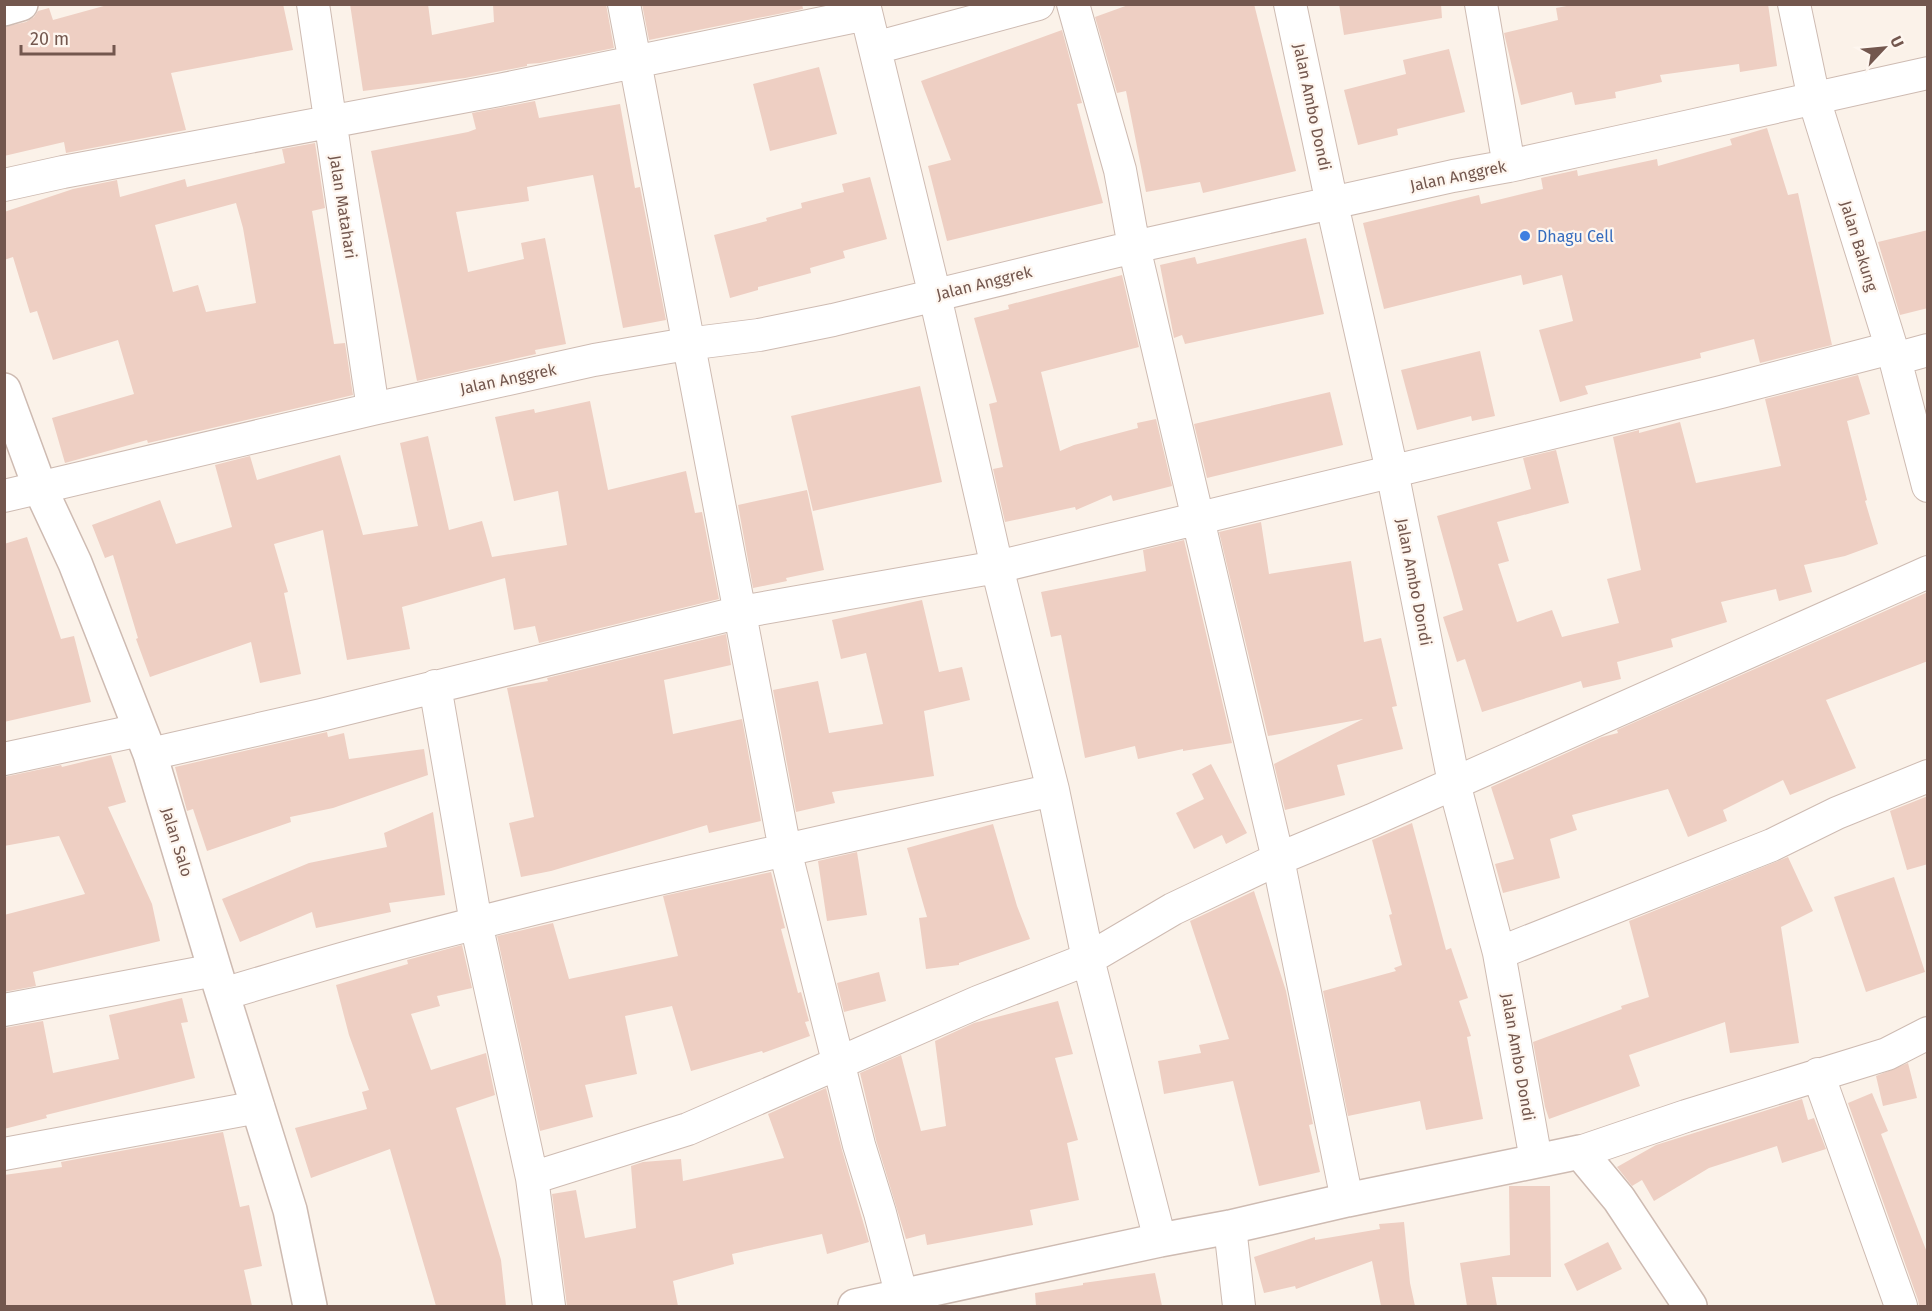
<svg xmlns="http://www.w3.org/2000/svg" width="1932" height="1311" font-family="'Fira Sans',sans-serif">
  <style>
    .building { fill: #eecfc3; fill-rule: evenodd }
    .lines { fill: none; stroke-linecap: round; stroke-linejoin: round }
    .minor-casing { stroke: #cebbb2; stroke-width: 34 }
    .tertiary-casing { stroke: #cebbb2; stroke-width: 36 }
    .minor { stroke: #fff; stroke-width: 32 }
    .tertiary { stroke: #fff; stroke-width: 33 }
    .shop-dot { fill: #3f7fe0; stroke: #fef6ef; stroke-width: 2 }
    .labels { text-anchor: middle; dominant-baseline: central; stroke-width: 4.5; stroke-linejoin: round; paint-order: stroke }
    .street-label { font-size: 16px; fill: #73574e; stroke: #fef6ef }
    .shop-label { font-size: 16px; fill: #366cbe; stroke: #fef6ef; text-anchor: start }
  </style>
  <rect width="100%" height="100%" fill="#fbf2e9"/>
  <!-- building -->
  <path class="building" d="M 111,4 L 283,4 L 293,50 L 171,73 L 186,130 L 66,153 L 64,142 L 4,156 L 4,27 L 26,22 L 34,17 L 38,11 L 49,8 L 53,20 Z
    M 350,4 L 428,4 L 432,35 L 494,22 L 493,4 L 606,4 L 614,48 L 540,63 L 527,64 L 527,66 L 465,78 L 363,91 Z
    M 642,4 L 802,4 L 803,9 L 649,40 Z
    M 1131,4 L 1254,4 L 1296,171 L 1203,193 L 1200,182 L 1146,192 L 1126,91 L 1117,93 L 1095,17 Z
    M 1339,4 L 1441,4 L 1442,18 L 1344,35 Z
    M 1577,4 L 1768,4 L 1777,66 L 1740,72 L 1739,64 L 1660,75 L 1662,82 L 1615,92 L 1616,98 L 1575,105 L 1572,92 L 1521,105 L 1504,33 L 1558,20 L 1556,8 Z
    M 1062,30 L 1082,103 L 1077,104 L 1103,203 L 947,241 L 928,166 L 951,160 L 921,81 Z
    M 1449,49 L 1465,112 L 1397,129 L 1398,135 L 1358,145 L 1344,90 L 1406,74 L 1403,60 Z
    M 819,67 L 837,134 L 770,151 L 753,84 Z
    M 535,101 L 539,118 L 620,104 L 635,188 L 640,187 L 666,320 L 623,328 L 593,175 L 527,187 L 529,201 L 456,212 L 468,272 L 524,259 L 521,243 L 545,238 L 566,344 L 535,350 L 536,354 L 417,381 L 371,151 L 468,132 L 476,129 L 472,113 Z
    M 1767,128 L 1788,195 L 1798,193 L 1832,345 L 1760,363 L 1754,339 L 1700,353 L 1701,358 L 1585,386 L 1588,394 L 1560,402 L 1539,330 L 1573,321 L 1562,275 L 1523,285 L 1521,275 L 1384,309 L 1363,223 L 1479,195 L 1481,204 L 1543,189 L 1541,178 L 1577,170 L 1578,176 L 1657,159 L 1658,166 L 1732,145 L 1730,139 Z
    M 315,143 L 325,208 L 312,211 L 334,344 L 345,343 L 353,395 L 148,443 L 147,440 L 65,463 L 52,418 L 134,394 L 118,340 L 53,360 L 37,311 L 30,313 L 13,257 L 4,260 L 4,212 L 73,189 L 117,180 L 120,197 L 185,179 L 187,187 L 285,163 L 282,149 ZM 236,203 L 243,228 L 256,303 L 206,312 L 198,285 L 173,292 L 155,225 Z
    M 870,177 L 887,239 L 843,251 L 845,258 L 810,268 L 811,273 L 758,287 L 758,290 L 730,298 L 714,235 L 767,221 L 766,218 L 802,208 L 801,203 L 844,192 L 842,184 Z
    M 1928,230 L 1928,308 L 1900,315 L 1878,242 Z
    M 1306,238 L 1324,314 L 1185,344 L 1182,335 L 1174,338 L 1160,265 L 1195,257 L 1197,264 Z
    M 1122,275 L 1139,347 L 1041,372 L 1060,451 L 1074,445 L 1138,428 L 1137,423 L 1156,419 L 1172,486 L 1113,501 L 1111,495 L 1076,510 L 1075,507 L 1005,522 L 993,469 L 1003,467 L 989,404 L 997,402 L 974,318 L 1009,309 L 1008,305 Z
    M 1480,351 L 1495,416 L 1472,421 L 1471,416 L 1417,430 L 1401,370 Z
    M 1858,375 L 1870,414 L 1847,421 L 1867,500 L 1865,501 L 1878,544 L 1845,556 L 1804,565 L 1812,592 L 1779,601 L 1776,589 L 1721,602 L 1727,622 L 1671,639 L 1673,647 L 1617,662 L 1621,679 L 1583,688 L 1581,681 L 1482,712 L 1465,659 L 1457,662 L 1443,617 L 1463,610 L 1437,516 L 1531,489 L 1523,458 L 1556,450 L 1569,503 L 1497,522 L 1509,561 L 1498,564 L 1517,622 L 1552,610 L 1562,637 L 1619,623 L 1607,579 L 1641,570 L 1613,437 L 1639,430 L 1639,433 L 1680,422 L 1696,483 L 1781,466 L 1765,399 Z
    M 920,386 L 942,482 L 813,511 L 791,416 Z
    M 1330,392 L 1343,445 L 1207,478 L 1194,424 Z
    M 590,401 L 608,490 L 686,471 L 695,513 L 702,512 L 719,599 L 539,643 L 535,626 L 514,630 L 505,578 L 402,607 L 410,649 L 347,660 L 323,530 L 274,544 L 288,592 L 284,593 L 301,674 L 260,683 L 251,642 L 150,677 L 136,639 L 138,638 L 113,555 L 105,558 L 92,525 L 160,500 L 176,544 L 232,527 L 215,465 L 250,456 L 257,480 L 340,455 L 363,535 L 418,526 L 400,443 L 428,436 L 449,530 L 482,521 L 492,557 L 567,545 L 558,491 L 514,501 L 495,417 L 534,409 L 535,413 Z
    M 807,490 L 824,570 L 786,578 L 787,581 L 753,588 L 738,505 Z
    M 1261,522 L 1269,574 L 1351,561 L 1364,642 L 1381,638 L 1397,706 L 1392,707 L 1403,749 L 1337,765 L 1345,795 L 1285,810 L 1274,764 L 1363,719 L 1268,736 L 1219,532 Z
    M 27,537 L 61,639 L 74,636 L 91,702 L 4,722 L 4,544 Z
    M 1184,540 L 1232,743 L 1183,751 L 1183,749 L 1138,759 L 1135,746 L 1085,758 L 1061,635 L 1051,637 L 1041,592 L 1146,571 L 1143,550 Z
    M 1928,592 L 1928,661 L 1826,700 L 1856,768 L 1790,795 L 1783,780 L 1723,810 L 1727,821 L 1688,837 L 1668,789 L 1572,815 L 1577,830 L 1550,839 L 1560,878 L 1503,893 L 1495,864 L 1514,859 L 1491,787 L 1602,737 L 1618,733 L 1617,730 Z
    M 922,600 L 939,672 L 962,667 L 970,700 L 924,711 L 934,776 L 832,792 L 835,803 L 796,812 L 773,690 L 818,681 L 829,733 L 883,724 L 866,653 L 841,659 L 832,620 Z
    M 726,634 L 731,665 L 664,680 L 673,734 L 742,719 L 761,821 L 709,833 L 707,825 L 551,871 L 521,877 L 509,823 L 534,817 L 507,688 L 548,681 L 547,678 Z
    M 327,732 L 328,737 L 344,733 L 349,759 L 424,749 L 428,775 L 333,808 L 290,817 L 291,822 L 207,851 L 193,809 L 187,811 L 175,767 Z
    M 111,755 L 126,802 L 108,807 L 152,904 L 160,941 L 33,972 L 36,986 L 4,992 L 4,915 L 85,894 L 59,836 L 4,846 L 4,777 L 61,765 L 62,767 Z
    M 1211,764 L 1247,833 L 1226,844 L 1222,835 L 1194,849 L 1176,813 L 1204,799 L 1192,774 Z
    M 1928,796 L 1928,864 L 1907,870 L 1890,811 Z
    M 433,812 L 445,895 L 389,903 L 391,912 L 316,928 L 312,912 L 240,942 L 222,899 L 309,863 L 387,847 L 384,833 Z
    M 1412,823 L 1446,950 L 1451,948 L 1468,998 L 1459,1001 L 1471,1036 L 1467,1037 L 1483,1119 L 1426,1130 L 1420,1101 L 1348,1116 L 1323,991 L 1396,971 L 1394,968 L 1402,965 L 1389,915 L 1392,914 L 1372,840 Z
    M 993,824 L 1017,906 L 1030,939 L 959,963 L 959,965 L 926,969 L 919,918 L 927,917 L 907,848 Z
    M 857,852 L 867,915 L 827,921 L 818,861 Z
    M 1788,857 L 1813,911 L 1781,927 L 1799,1043 L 1730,1053 L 1725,1022 L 1629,1055 L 1640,1086 L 1549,1119 L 1545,1107 L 1533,1042 L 1622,1009 L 1621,1006 L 1649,997 L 1629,921 Z
    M 771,872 L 785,928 L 781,929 L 798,993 L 801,992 L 809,1021 L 805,1022 L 810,1036 L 763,1053 L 762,1051 L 691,1071 L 672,1006 L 625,1016 L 637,1074 L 585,1085 L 593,1117 L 540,1131 L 497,936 L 553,923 L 569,979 L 678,956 L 663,896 Z
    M 1894,877 L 1925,972 L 1866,992 L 1834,897 Z
    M 1254,891 L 1286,991 L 1313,1124 L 1309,1125 L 1320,1172 L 1259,1186 L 1233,1081 L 1164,1094 L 1158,1061 L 1201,1053 L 1199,1045 L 1229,1039 L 1190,921 Z
    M 462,945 L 472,988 L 437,996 L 440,1006 L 411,1014 L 431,1070 L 486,1053 L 495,1095 L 456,1108 L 501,1260 L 506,1306 L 436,1306 L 390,1149 L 311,1178 L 295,1128 L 367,1109 L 362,1092 L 369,1090 L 349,1035 L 336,985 L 408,964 L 407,960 Z
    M 879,972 L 886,1001 L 844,1012 L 837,983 Z
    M 182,998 L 188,1022 L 181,1023 L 195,1078 L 46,1115 L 47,1118 L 4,1129 L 4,1028 L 43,1021 L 53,1073 L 119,1059 L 109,1015 Z
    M 1058,1001 L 1073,1054 L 1055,1058 L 1078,1140 L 1067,1143 L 1079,1200 L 1030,1210 L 1033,1225 L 927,1245 L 925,1234 L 906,1239 L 876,1140 L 860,1073 L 901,1055 L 921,1131 L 946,1126 L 935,1041 L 974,1023 Z
    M 1908,1063 L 1917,1098 L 1883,1106 L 1876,1076 Z
    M 826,1088 L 842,1150 L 869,1242 L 827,1254 L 822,1234 L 732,1254 L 734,1264 L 673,1281 L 678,1306 L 567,1306 L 552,1194 L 576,1190 L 585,1238 L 636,1228 L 631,1166 L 643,1162 L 681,1159 L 683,1181 L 784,1158 L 768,1114 Z
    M 1872,1093 L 1888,1131 L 1881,1134 L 1928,1255 L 1928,1306 L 1919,1306 L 1918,1300 L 1848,1103 Z
    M 1802,1099 L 1808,1120 L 1814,1118 L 1826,1149 L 1782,1163 L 1777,1146 L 1709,1168 L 1654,1201 L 1642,1180 L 1632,1186 L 1617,1167 L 1656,1145 Z
    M 223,1132 L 240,1207 L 249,1205 L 262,1266 L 244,1270 L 252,1306 L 4,1306 L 4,1175 L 62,1167 L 61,1162 Z
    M 1509,1186 L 1550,1186 L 1551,1277 L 1492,1277 L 1497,1306 L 1467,1306 L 1460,1263 L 1510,1255 Z
    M 1404,1222 L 1410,1283 L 1415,1306 L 1381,1306 L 1372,1261 L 1296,1289 L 1295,1286 L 1264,1293 L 1254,1257 L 1315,1237 L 1315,1240 L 1380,1229 L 1379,1224 Z
    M 1608,1242 L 1622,1269 L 1577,1291 L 1564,1264 Z
    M 1155,1273 L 1162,1306 L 1036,1306 L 1035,1293 L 1083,1285 L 1083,1283 Z"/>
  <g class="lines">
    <!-- minor casing -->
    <g class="minor-casing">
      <path id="minor" d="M 313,4 L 373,409
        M 624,4 L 785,850 L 859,1145 L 880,1213 L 902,1297
        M 864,4 L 935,296 L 997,567 L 1053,790 L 1088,959 L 1160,1240
        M 1073,4 L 1120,170 L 1134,247 L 1278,859 L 1347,1200
        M 1290,4 L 1332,204 L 1392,471 L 1454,783 L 1499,953 L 1536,1160
        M 1481,4 L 1509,166
        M 1794,4 L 1814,99 L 1895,359 L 1928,486
        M 875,48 L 1038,4
        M 4,185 L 63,172 L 499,90 L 866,14
        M 1895,359 L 1928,350
        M 4,496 L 373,409 L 594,360 L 687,344 L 759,335 L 833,320 L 1134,247 L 1453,176 L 1509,166 L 1641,137 L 1928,73
        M 435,686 L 476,923 L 532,1178 L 549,1306
        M 150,754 L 321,715 L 741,612 L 997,567 L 1721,392 L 1891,348
        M 4,759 L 140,730
        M 1499,953 L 1772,845 L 1837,813 L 1928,776
        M 223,994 C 271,980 319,965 367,952 C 593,890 824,842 1053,790
        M 4,1010 L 215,970
        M 1818,1074 L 1901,1306
        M 1580,1152 L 1686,1116 L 1887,1054 L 1928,1033
        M 4,1154 L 258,1107
        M 532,1178 L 688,1129 L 978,1002 L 1088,959 L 1173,909 L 1278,859 L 1372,820 L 1928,572
        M 1230,1227 L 1239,1306"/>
    </g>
    <!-- tertiary casing -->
    <g class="tertiary-casing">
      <path id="tertiary" d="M 4,9 L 21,4
        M 4,390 L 40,488 L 75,563 L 150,754 L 215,970 L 290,1210 L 310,1306
        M 855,1306 L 1160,1240 L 1230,1227 L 1347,1200 L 1580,1152 L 1619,1199 L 1690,1306"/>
    </g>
    <!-- minor -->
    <use href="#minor" class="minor"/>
    <!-- tertiary -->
    <use href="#tertiary" class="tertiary"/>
  </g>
  <!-- markers -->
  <circle class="shop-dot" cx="1525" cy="236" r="6"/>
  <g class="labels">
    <!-- street labels -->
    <g class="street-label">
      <text transform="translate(1312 107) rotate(78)">Jalan Ambo Dondi</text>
      <text transform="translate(1458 176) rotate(-12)">Jalan Anggrek</text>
      <text transform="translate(343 207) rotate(81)">Jalan Matahari</text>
      <text transform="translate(1859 246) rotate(73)">Jalan Bakung</text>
      <text transform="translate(984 283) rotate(-14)">Jalan Anggrek</text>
      <text transform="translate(508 379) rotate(-12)">Jalan Anggrek</text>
      <text transform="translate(1414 582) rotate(79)">Jalan Ambo Dondi</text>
      <text transform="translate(177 842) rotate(73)">Jalan Salo</text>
      <text transform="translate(1518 1057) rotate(80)">Jalan Ambo Dondi</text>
    </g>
    <!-- shop labels -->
    <g class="shop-label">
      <text x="1537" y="236">Dhagu Cell</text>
    </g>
  </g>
  <!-- border -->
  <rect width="1932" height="1311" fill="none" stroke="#73574e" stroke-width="12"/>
  <!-- north arrow -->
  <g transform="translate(1884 48) rotate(64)" stroke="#fef6ef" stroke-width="4.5" paint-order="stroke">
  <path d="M0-4.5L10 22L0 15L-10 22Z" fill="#73574e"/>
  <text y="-9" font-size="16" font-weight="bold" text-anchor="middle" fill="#73574e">U</text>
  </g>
  <!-- scale -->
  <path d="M21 45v9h93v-9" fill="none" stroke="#73574e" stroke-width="3"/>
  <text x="30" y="45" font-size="18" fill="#73574e" stroke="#fef6ef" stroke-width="4.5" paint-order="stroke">20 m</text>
</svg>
